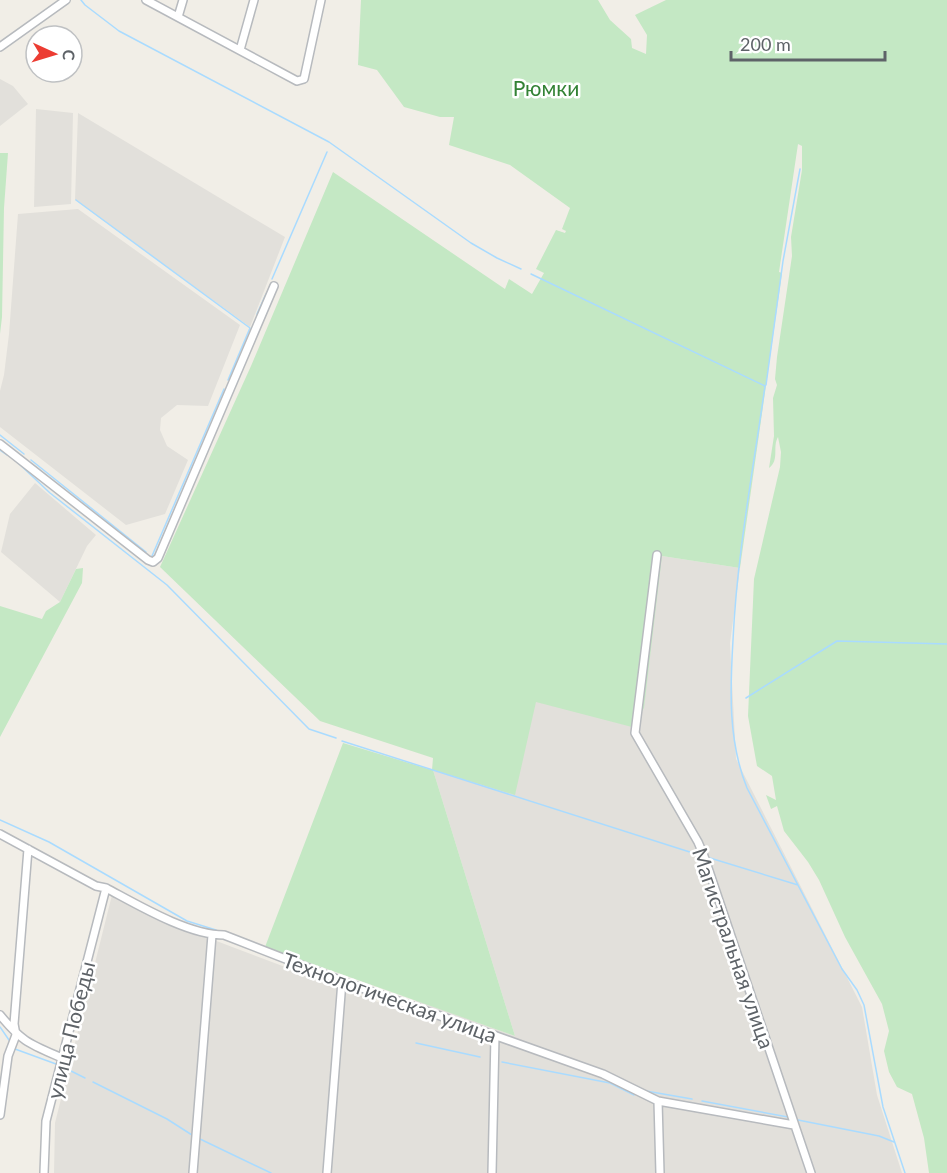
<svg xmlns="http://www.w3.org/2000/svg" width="947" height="1173" font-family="Lato,sans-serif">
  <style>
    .industrial { fill: #e2e0db }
    .green { fill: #c4e8c4 }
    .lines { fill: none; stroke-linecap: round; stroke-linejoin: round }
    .stream { stroke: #a9dbff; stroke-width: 1.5 }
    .minor-casing { stroke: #b7babe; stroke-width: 10 }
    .minor { stroke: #fff; stroke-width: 7 }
    .labels { text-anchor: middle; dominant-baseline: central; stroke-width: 5; stroke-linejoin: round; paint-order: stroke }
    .park-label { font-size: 21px; fill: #338235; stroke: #fff }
    .street-label { font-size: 21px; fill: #5e6368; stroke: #fff }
  </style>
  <rect width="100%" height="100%" fill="#f1eee7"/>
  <!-- industrial -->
  <path class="industrial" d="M 0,79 L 13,86 L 28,104 L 0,126 Z
    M 36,109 L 73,113 L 71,204 L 34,207 Z
    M 78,113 L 285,237 L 250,327 L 75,200 Z
    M 78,209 L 240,325 L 208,406 L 177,405 L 161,418 L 160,430 L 167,446 L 188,460 L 165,514 L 126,525 L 0,427 L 0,391 L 4,375 L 9,334 L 18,214 Z
    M 35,483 L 96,535 L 87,546 L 60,602 L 1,552 L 10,514 Z
    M 662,556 L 740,568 L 730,643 L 736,759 L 862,1007 L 877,1095 L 902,1173 L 54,1173 L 55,1123 L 112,895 L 169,923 L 415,1016 L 416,1000 L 515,1036 L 433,770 L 536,702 L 652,631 Z"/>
  <!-- green -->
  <path class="green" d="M 361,0 L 598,0 L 610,20 L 631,39 L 632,48 L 646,54 L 647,35 L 635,15 L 666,0 L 947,0 L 947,1173 L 929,1173 L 924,1138 L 912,1094 L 897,1087 L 889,1072 L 884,1051 L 889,1031 L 882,1004 L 845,937 L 819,880 L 808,862 L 784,831 L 777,806 L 771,809 L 766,795 L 776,800 L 772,776 L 757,766 L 748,716 L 754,579 L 780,467 L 781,452 L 778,437 C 772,447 780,460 769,468 L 774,436 L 773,398 L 777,385 L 775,379 L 777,357 L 792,256 L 791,237 L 802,170 L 802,146 L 798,144 L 779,272 L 782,273 L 740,568 L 662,556 L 644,708 L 632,727 L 536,702 L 515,795 L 433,770 L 515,1036 L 265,947 L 343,743 L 432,770 L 433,758 L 320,721 L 160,567 L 251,366 L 333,172 L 505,289 L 509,279 L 532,294 L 544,273 L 536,269 L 556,230 L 565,233 L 566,231 L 562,229 L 570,208 L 510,165 L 449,145 L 454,117 L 440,117 L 404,107 L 377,70 L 358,65 Z
    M 0,153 L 8,153 L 4,208 L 2,317 L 0,334 Z
    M 83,568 L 82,583 L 0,737 L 0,606 L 42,619 L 46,611 L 60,602 L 76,569 Z"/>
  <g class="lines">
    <!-- stream -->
    <path class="stream" d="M 81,0 L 85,5 L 119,31 L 329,142 L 471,243 L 497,258 L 521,269
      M 76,200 L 250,328 L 228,380
      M 531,274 L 765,386 C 753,471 737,554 733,640 C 730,690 728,741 747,788 L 842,969 L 857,990 L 864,1005 L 883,1107 L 905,1173
      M 272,279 L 327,152
      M 257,314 L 266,294
      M 766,385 L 783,261 L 800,169
      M 0,435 L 24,454
      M 0,450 L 7,455
      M 15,460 L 50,493 L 167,585 L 309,729 L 336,738
      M 31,460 L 146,552
      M 152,556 L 224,389
      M 746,698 L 837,641 L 947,644
      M 342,741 L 696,854
      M 0,820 L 49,842 L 187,921 L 216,930
      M 710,858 L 798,885
      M 0,1027 L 9,1040
      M 416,1043 L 480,1057
      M 15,1049 L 56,1064
      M 502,1062 L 610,1083 L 634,1095
      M 63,1067 L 85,1078
      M 93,1082 L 167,1119 L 192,1135
      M 646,1091 L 692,1099
      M 702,1101 L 788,1117
      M 798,1120 L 879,1136 L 894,1142
      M 200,1139 L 271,1173"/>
    <!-- minor casing -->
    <g class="minor-casing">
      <path id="minor" d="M 146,0 L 297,81 L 304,79 L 321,0
        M 178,17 L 183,0
        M 0,47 L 66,0
        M 240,50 L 254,0
        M 0,444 L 148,560 L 153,562 L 158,558 L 274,286
        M 657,555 L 635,733 L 698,842 L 704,856 L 811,1173
        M 0,834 L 96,886 L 106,888 C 138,905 188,935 224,935 L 342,981 L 603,1074 L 658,1101 L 794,1125
        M 0,1015 C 22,1042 30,1044 62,1058
        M 658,1101 L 660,1173
        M 0,1115 L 8,1056 L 16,1035 L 14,1024 L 28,849
        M 44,1173 L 46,1121 L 106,888
        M 193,1173 L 212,935
        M 327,1173 L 342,981
        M 492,1173 L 495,1036"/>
    </g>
    <!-- minor -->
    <use href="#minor" class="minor"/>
  </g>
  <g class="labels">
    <!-- park labels -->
    <g class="park-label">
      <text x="546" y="87">Рюмки</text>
    </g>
    <!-- street labels -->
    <g class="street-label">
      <text transform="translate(734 948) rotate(71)">Магистральная улица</text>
      <text transform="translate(390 997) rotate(20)">Технологическая улица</text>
      <text transform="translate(70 1030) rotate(-76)">улица Победы</text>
    </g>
  </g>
  <!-- north arrow -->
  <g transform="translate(54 54) rotate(94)"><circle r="28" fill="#ffffff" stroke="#bfc1c3" stroke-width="1.5"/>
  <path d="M0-4.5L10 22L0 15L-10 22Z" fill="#ec3c32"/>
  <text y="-9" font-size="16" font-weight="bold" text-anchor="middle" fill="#5e6368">С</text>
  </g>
  <!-- scale -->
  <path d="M731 51v9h154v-9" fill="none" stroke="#5e6368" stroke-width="3"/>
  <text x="740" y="51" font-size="18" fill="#5e6368" stroke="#ffffff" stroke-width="4.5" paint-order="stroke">200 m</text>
</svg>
